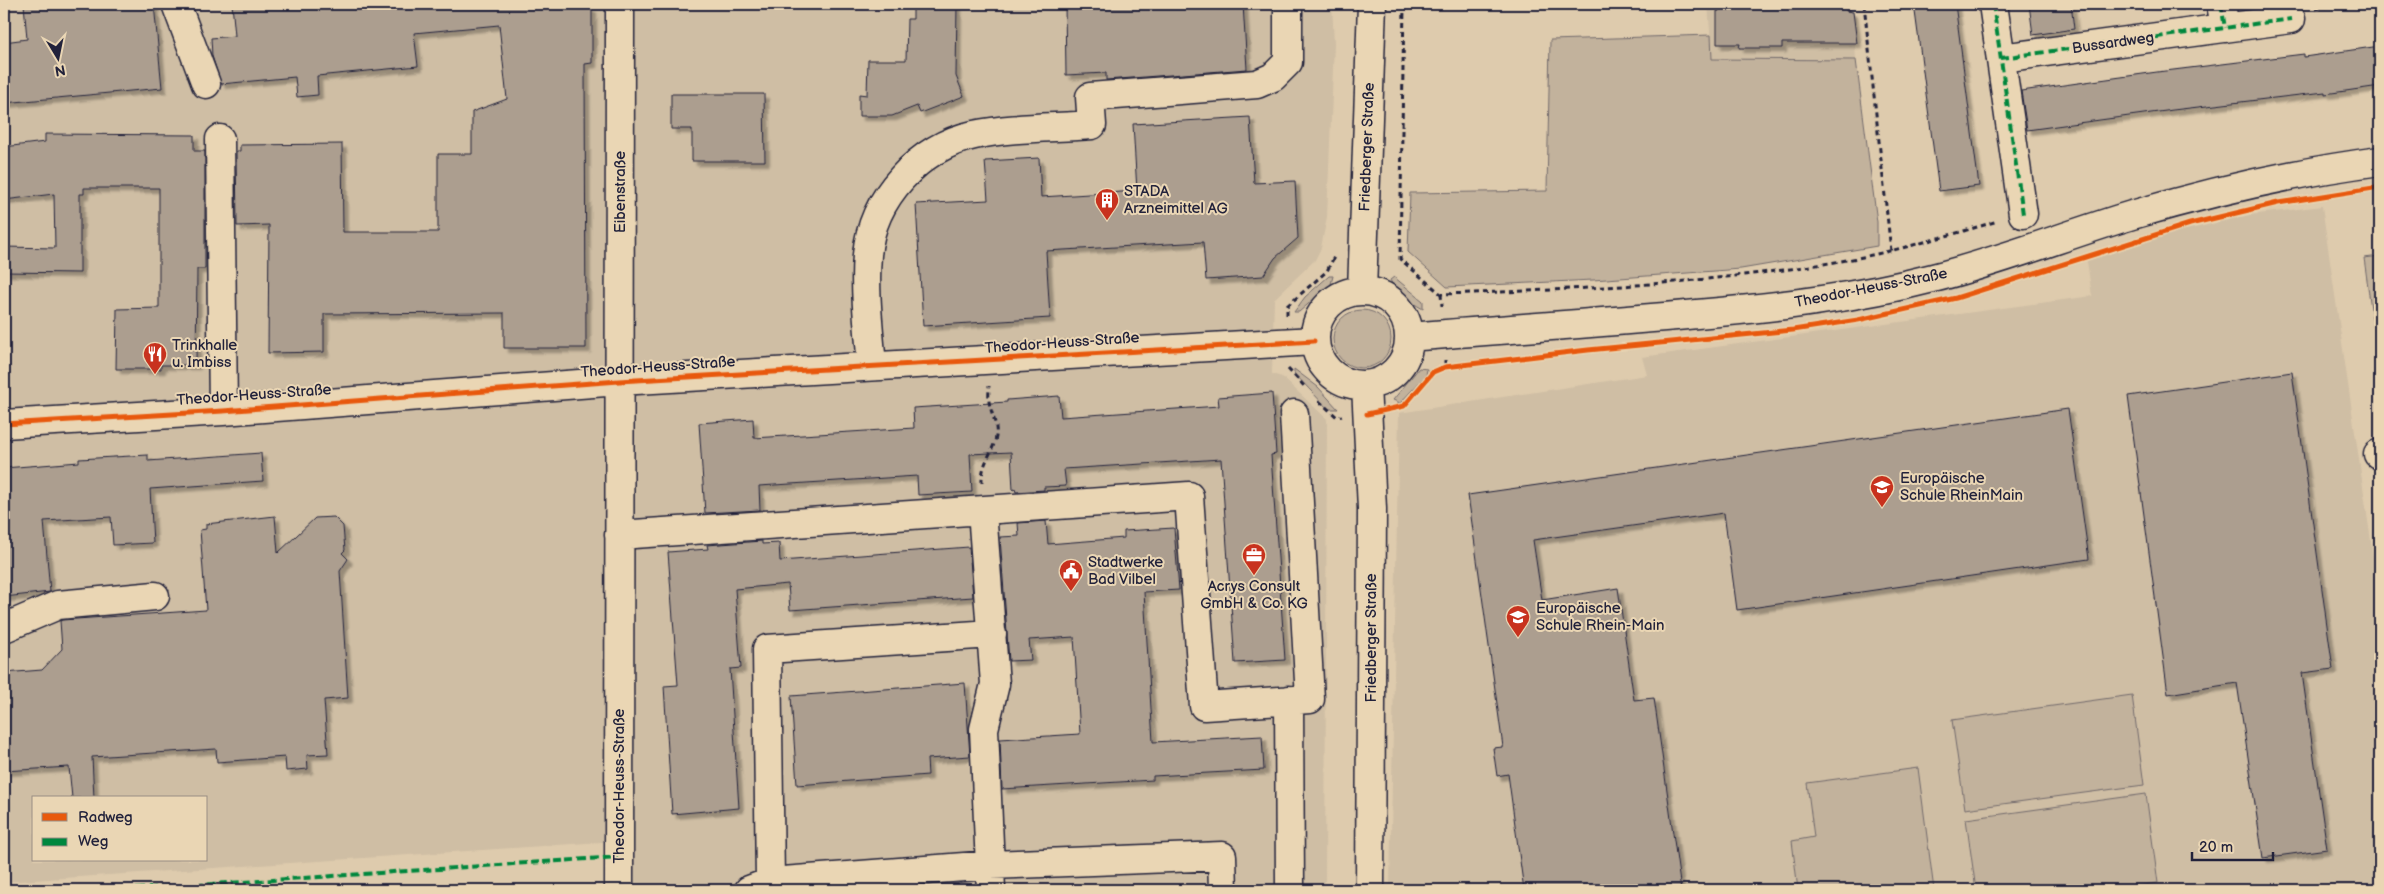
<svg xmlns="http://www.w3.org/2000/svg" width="2384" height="894" font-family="'Balsamiq Sans',sans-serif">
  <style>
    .built { fill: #cfbea4; fill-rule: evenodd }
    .green { fill: #c2b29c; stroke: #726a6c }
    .building { fill: #ac9e8f; stroke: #22223b; filter: url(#shadow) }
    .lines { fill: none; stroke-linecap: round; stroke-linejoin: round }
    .minor-casing { stroke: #22223b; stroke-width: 31 }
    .path { stroke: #22223b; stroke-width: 3; stroke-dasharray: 5 4; stroke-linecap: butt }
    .minor { stroke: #ead6b4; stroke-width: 28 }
    .quiet { stroke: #00873e; stroke-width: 4; stroke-dasharray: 8 4; stroke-linecap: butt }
    .cycleway-casing { stroke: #ead6b4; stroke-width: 8 }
    .cycleway { stroke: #e8590c; stroke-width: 5 }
    .labels { text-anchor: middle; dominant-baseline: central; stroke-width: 4; stroke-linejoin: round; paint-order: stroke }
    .street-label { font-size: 15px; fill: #22223b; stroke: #ead6b4 }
    .poi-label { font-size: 15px; fill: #22223b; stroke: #ead6b4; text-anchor: start }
  </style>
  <defs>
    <filter id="shadow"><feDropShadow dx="4.5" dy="4.5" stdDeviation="1" flood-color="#0004"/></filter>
  </defs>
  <rect width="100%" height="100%" fill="#decbad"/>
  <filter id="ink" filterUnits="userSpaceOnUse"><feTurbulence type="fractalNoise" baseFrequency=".02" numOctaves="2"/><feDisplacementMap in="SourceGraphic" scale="10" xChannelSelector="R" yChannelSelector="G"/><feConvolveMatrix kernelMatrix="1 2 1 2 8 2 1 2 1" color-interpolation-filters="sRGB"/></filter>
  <g filter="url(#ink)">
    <!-- built -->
    <path class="built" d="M 4,4 L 1332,4 L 1334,44 L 1327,217 L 1321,248 L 1315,260 L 1274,299 L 1272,374 L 1282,377 L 1327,419 L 1325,890 L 631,890 L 631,840 L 4,882 ZM 34,798 L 206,798 L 206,860 L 34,860 Z
      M 1708,4 L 1847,4 L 1853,12 L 1856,60 L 1712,59 Z
      M 2322,206 L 2380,603 L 2380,887 L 2359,890 L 1396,890 L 1390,887 L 1399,413 L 1647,375 L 1642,357 L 2092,296 L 2087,261 L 2178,232 L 2250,215 Z"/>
    <!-- green -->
    <path class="green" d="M 1711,35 L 1712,59 L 1856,60 L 1877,222 L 1877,246 L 1741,269 L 1593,280 L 1447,287 L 1408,252 L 1410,193 L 1547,191 L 1550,40 Z
      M 2380,256 L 2380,375 L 2364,258 Z
      M 1329,276 L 1333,276 L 1331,284 L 1299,312 L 1294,312 L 1305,297 Z
      M 1394,277 L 1423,301 L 1423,309 C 1409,301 1397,294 1390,280 Z
      M1333 339a29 29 0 1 1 58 0a29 29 0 1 1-58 0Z
      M 1419,368 L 1427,369 L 1426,375 L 1400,403 L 1393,400 Z
      M 1294,369 L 1318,387 L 1338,409 L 1328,409 L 1294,373 Z
      M 2132,695 L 2144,785 L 1965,809 L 1952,720 Z
      M 1918,768 L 1934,890 L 1798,890 L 1792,841 L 1814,837 L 1807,783 Z
      M 2146,794 L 2158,883 L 2105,890 L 1976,890 L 1966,819 Z"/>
    <!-- building -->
    <path class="building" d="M 24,4 L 154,4 L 162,88 L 4,103 L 4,42 L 27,39 Z
      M 232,4 L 587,4 L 588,8 L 592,8 L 592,63 L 585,64 L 586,348 L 504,348 L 504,313 L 324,314 L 324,352 L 268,353 L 269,225 L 237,226 L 236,151 L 240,151 L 240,145 L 342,144 L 343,232 L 438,232 L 438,154 L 472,154 L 472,112 L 507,99 L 499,25 L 414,33 L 418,66 L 317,76 L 318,95 L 297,97 L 295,77 L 221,84 L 212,56 L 211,38 L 235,36 Z
      M 913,4 L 957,4 L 956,76 L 964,96 L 920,113 L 917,106 L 892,116 L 859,116 L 859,94 L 867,95 L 868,60 L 906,60 L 907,19 L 913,19 Z
      M 1065,4 L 1243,4 L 1247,69 L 1106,80 L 1106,73 L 1066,75 Z
      M 1719,4 L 1847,4 L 1846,11 L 1853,12 L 1857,43 L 1782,43 L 1782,48 L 1739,48 L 1740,44 L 1717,44 L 1717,11 L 1719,11 Z
      M 1914,4 L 1955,4 L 1979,186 L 1939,191 Z
      M 2029,4 L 2071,4 L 2074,29 L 2033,35 Z
      M 2380,46 L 2380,86 L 2325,94 L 2325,92 L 2173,110 L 2027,130 L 2021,91 L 2157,72 L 2304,54 L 2304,57 Z
      M 671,94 L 764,94 L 765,161 L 692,161 L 692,129 L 671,129 Z
      M 1250,117 L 1254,183 L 1295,181 L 1298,238 L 1275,258 L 1263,276 L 1206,280 L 1203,242 L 1046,251 L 1050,318 L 923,326 L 916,204 L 988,200 L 985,161 L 1039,158 L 1041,197 L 1137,191 L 1133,124 Z
      M 45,134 L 194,135 L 194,151 L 205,151 L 205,269 L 197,269 L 196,365 L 161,365 L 161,369 L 116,369 L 117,309 L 159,308 L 159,188 L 84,188 L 84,194 L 80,194 L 80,273 L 4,272 L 4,247 L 55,248 L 54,194 L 4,200 L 4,147 L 45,142 Z
      M 2292,372 L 2333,669 L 2302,673 L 2327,849 L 2263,858 L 2237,683 L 2168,694 L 2128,396 Z
      M 1272,393 L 1276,454 L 1271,455 L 1285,660 L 1235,663 L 1221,459 L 1064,469 L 1066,486 L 1044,487 L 1044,490 L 1016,492 L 1015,489 L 1013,490 L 1011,452 L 970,454 L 972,492 L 918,495 L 917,476 L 759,486 L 760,510 L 705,513 L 699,423 L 753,419 L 754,438 L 914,428 L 913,408 L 1007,402 L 1007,400 L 1059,396 L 1061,417 L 1219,406 L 1218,397 Z
      M 2068,409 L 2089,559 L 1737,610 L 1724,513 L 1533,540 L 1542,600 L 1618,588 L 1634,700 L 1654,698 L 1681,890 L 1524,890 L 1508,774 L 1497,776 L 1493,748 L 1503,747 L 1468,495 Z
      M 261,453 L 263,481 L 150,489 L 153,543 L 113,545 L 111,517 L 44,521 L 50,592 L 4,597 L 4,468 L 79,462 L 79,459 L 148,455 L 148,461 Z
      M 275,516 L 278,553 L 315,518 L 334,517 L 343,526 L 345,550 L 342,553 L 348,559 L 340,571 L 348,698 L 324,700 L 328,754 L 307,755 L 308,769 L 286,771 L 285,757 L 217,762 L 216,749 L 92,757 L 94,798 L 72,798 L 69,767 L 4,771 L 4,673 L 42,670 L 62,649 L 60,621 L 62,620 L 206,610 L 200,530 L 206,529 L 206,524 Z
      M 1046,521 L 1048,544 L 1124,538 L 1124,531 L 1174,528 L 1179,590 L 1144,592 L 1153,742 L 1262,736 L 1264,770 L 1153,776 L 1153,780 L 1002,789 L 1000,739 L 1080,734 L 1074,637 L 1029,640 L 1031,660 L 1009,661 L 1000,537 L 1019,536 L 1018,523 Z
      M 762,541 L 762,544 L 779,543 L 780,561 L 969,547 L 973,597 L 790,610 L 788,584 L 735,589 L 741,668 L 730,669 L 739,808 L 672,814 L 664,686 L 678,685 L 668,552 L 708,549 L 707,545 Z
      M 965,683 L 970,756 L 927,759 L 928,775 L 797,785 L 791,696 Z"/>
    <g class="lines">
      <!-- minor casing -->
      <g class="minor-casing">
        <path id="minor" d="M 176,4 L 206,84
          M 1993,4 L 2023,214
          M 2221,4 L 2225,28
          M 2001,58 L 2291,19
          M 220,139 L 223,411
          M 1362,291 L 1372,4
          M1315 338a47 47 0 1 1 94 0a47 47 0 1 1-94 0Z
          M 1409,337 C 1505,329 1601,323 1697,314 C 1776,307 1856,298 1933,278 C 2001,261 2066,235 2132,215 C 2214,191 2296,172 2380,161
          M 872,366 C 869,330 864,291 867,255 C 872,198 919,147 974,135 C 1012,127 1053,128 1092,125 L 1090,97 L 1257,84 L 1273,77 L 1288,62 L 1288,4
          M 1366,385 L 1372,509 L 1370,890
          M 4,424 L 223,411 L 619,381 L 1314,341
          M 2378,454 L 2380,454
          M 982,511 L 995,684 L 984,729 L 991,890
          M 619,535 L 1189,496 L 1204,706 L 1310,699 L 1294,414
          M 4,628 L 58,605 L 155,596
          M 1289,700 L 1290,890
          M 770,882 L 990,865 L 1222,856 L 1223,890
          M 619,890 L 620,4
          M 749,890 L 770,882 L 767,649 L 992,634"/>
      </g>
      <!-- path -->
      <path class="path" d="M 1404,4 L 1400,259 L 1441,294 C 1574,290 1709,284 1841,261 C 1894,252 1946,236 1998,221
        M 1864,4 L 1891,251
        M 2316,8 L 2347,4
        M 1441,294 L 1442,306
        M 1287,315 L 1287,306 L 1327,271 L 1334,257
        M 1445,360 L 1445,367
        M 1288,369 L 1306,388
        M 1319,401 L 1337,417 L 1342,416
        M 982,483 C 981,465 990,457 995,441 C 999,428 993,418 990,406 C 988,400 989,392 989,386"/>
      <!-- minor -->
      <use href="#minor" class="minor"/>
      <!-- quiet -->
      <path class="quiet" d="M 1993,4 L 2023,214
        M 2221,4 L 2225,28
        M 2001,58 L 2291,19
        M 2378,454 L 2380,454
        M 124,890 L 618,857"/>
      <!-- cycleway casing -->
      <g class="cycleway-casing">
        <path id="cycleway" d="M 1367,414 L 1404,406 L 1433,372 L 1445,367 L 1588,350 L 1793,330 L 1858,320 L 1956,298 L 2190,224 L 2278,203 L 2380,187
          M 4,424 L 223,411 L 619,381 L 1314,341"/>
      </g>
      <!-- cycleway -->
      <use href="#cycleway" class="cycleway"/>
    </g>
  </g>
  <!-- icons -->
  <defs>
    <g id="building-pin" transform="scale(1.25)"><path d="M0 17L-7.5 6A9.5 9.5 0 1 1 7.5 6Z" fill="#c8321e" stroke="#ead6b4"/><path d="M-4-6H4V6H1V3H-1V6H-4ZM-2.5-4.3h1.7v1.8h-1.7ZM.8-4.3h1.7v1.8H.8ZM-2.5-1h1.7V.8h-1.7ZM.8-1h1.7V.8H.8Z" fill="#fff"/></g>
    <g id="restaurant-pin" transform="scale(1.25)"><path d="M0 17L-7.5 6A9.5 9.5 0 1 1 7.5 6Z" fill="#c8321e" stroke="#ead6b4"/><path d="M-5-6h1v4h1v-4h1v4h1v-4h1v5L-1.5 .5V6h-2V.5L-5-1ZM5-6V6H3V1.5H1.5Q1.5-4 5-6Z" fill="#fff"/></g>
    <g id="school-pin" transform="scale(1.25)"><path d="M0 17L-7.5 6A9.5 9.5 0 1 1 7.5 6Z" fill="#c8321e" stroke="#ead6b4"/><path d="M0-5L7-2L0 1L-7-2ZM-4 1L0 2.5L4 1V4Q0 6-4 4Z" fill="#fff"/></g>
    <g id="office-pin" transform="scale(1.25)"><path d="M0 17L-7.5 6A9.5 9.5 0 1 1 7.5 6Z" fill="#c8321e" stroke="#ead6b4"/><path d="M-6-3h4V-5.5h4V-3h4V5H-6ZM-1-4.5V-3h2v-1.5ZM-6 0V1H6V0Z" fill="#fff"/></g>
    <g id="civic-pin" transform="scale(1.25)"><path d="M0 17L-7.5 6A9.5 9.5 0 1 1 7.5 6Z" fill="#c8321e" stroke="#ead6b4"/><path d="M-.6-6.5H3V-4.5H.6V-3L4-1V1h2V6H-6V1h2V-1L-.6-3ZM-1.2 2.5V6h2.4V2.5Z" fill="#fff"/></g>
  </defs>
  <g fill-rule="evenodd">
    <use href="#building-pin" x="1107" y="200"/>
    <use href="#restaurant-pin" x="155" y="354"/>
    <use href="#school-pin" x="1882" y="487"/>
    <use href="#office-pin" x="1254" y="555"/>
    <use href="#civic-pin" x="1071" y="571"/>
    <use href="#school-pin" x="1518" y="617"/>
  </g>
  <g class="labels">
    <!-- street labels -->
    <g class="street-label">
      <text transform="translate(2113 43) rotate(-8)">Bussardweg</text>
      <text transform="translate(1367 147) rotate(-88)">Friedberger Straße</text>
      <text transform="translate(620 192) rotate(-90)">Eibenstraße</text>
      <text transform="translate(1871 288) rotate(-11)">Theodor-Heuss-Straße</text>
      <text transform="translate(1062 343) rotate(-4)">Theodor-Heuss-Straße</text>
      <text transform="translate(658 367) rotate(-4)">Theodor-Heuss-Straße</text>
      <text transform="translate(254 395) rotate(-4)">Theodor-Heuss-Straße</text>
      <text transform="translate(1371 638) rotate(-90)">Friedberger Straße</text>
      <text transform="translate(619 786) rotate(-90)">Theodor-Heuss-Straße</text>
    </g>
    <!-- poi labels -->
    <g class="poi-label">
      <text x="1124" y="191">STADA<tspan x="1124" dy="17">Arzneimittel AG</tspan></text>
      <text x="172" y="345">Trinkhalle<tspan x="172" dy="17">u. Imbiss</tspan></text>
      <text x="1900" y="478">Europäische<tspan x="1900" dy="17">Schule RheinMain</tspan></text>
      <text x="1088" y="562">Stadtwerke<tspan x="1088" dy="17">Bad Vilbel</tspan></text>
      <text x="1254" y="586" text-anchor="middle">Acrys Consult<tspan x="1254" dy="17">GmbH &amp; Co. KG</tspan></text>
      <text x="1536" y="608">Europäische<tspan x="1536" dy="17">Schule Rhein-Main</tspan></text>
    </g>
  </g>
  <!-- margin -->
  <rect width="2384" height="894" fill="none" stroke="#ead6b4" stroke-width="20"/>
  <rect x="10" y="10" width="2364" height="874" fill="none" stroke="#22223b" stroke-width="2" filter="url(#ink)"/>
  <!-- legend -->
  <rect x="32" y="796" width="175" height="65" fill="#ead6b4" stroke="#9a8e84"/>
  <rect x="42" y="813" width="25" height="8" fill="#e8590c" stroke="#9a8e84"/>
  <text x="78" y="822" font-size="15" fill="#22223b">Radweg</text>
  <rect x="42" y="838" width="25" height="8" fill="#00873e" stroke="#9a8e84"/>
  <text x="78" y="846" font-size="15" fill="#22223b">Weg</text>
  <!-- north arrow -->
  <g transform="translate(58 58) rotate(170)" stroke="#ead6b4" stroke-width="4" paint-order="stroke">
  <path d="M0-4L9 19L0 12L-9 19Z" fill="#22223b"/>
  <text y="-8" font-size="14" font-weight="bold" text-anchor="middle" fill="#22223b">N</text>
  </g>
  <!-- scale -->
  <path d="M2192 852v8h81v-8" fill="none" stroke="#22223b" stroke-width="2.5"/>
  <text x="2199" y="852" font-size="15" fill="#22223b" stroke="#ead6b4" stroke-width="4" paint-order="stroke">20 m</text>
</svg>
